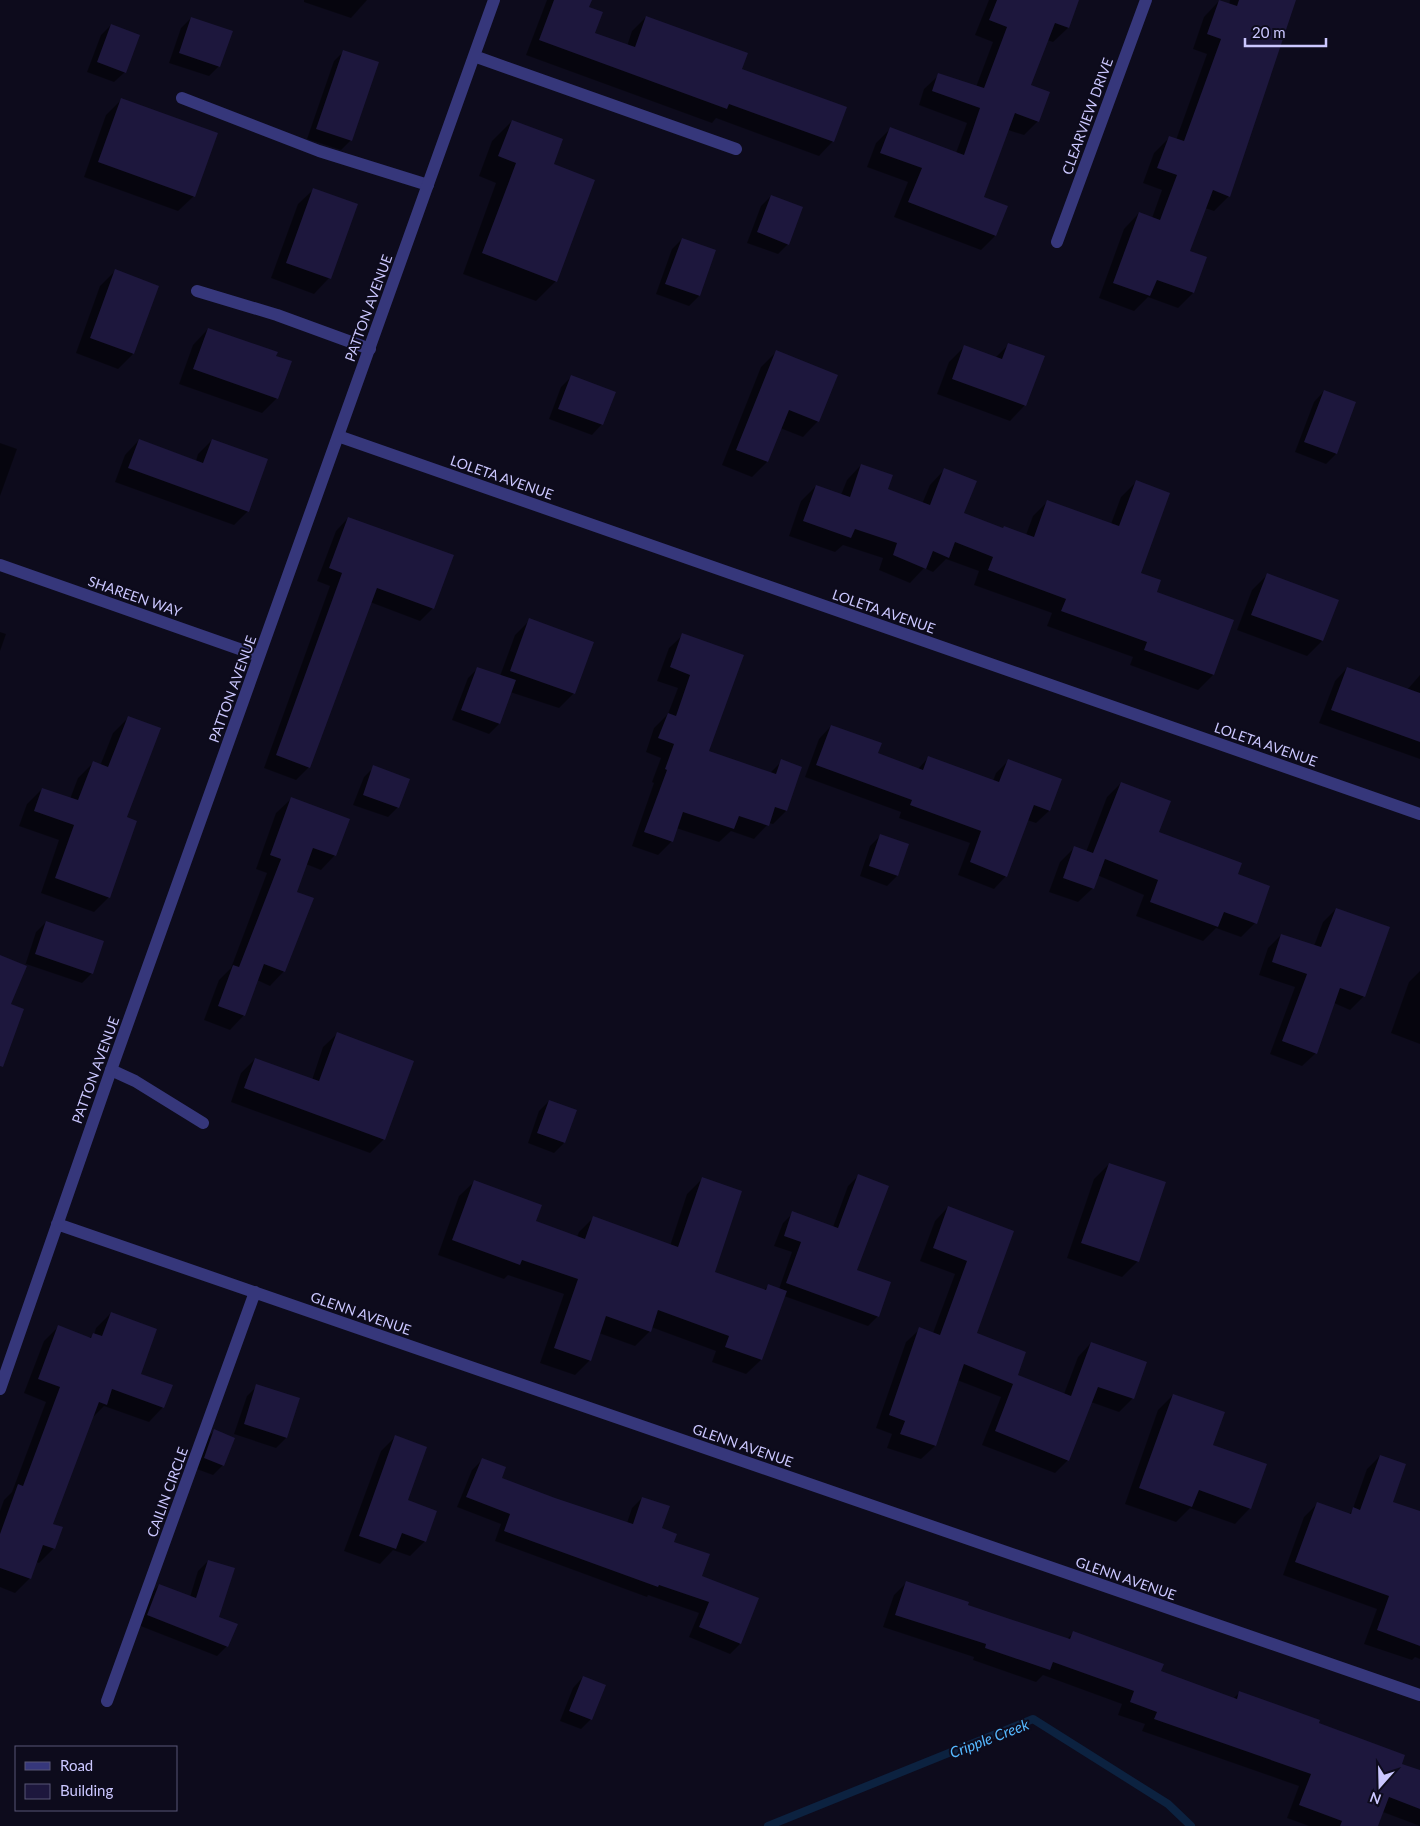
<svg xmlns="http://www.w3.org/2000/svg" width="1420" height="1826" font-family="Lato,sans-serif">
  <style>
    .shadow { fill: #0007 }
    .lines { fill: none; stroke-linecap: round; stroke-linejoin: round }
    .stream { stroke: #0c2240; stroke-width: 8 }
    .building { fill: #1d173d }
    .lane { stroke: #36377b; stroke-width: 12 }
    .street { stroke: #36377b; stroke-width: 12 }
    .labels { text-anchor: middle; dominant-baseline: central; stroke-width: 4; stroke-linejoin: round; paint-order: stroke }
    .street-label { font-size: 14px; fill: #cbc7ff; stroke: #0d0b1c }
    .water-label { font-size: 15px; font-style: italic; fill: #55b7fe; stroke: #0d0b1c }
  </style>
  <rect width="100%" height="100%" fill="#0d0b1c"/>
  <!-- shadow -->
  <path class="shadow" d="M 304,0 L 367,0 L 351,18 L 304,2 Z
    M 547,0 L 591,0 L 588,7 L 593,33 L 627,46 L 632,31 L 646,17 L 741,69 L 833,141 L 819,156 L 716,118 L 712,123 L 526,55 Z
    M 989,0 L 1078,0 L 1068,28 L 1053,42 L 1047,40 L 1030,86 L 1038,121 L 1024,135 L 1008,130 L 983,198 L 1007,207 L 995,236 L 981,250 L 894,217 L 908,182 L 867,167 L 876,143 L 890,129 L 956,153 L 967,123 L 919,105 L 924,89 L 939,75 L 976,87 L 993,42 L 975,35 Z
    M 1230,0 L 1295,0 L 1229,196 L 1214,211 L 1205,208 L 1189,252 L 1193,293 L 1178,308 L 1148,297 L 1134,311 L 1099,298 L 1124,229 L 1139,213 L 1152,218 L 1162,190 L 1143,183 L 1154,153 L 1170,137 L 1176,140 L 1207,54 L 1193,49 L 1204,17 L 1219,1 L 1229,5 Z
    M 191,18 L 219,66 L 209,76 L 169,63 L 181,28 Z
    M 111,25 L 125,72 L 114,82 L 87,72 L 101,35 Z
    M 344,51 L 351,140 L 341,150 L 307,139 L 334,61 Z
    M 121,100 L 194,196 L 178,211 L 84,177 L 106,115 Z
    M 512,121 L 556,281 L 536,301 L 463,274 L 496,183 L 479,176 L 492,141 Z
    M 314,189 L 329,278 L 314,294 L 271,278 L 298,204 Z
    M 771,196 L 788,244 L 778,254 L 747,243 L 761,206 Z
    M 682,239 L 715,251 L 699,296 L 689,306 L 656,294 L 672,249 Z
    M 115,271 L 133,354 L 118,369 L 76,353 L 100,286 Z
    M 208,329 L 275,357 L 277,398 L 262,413 L 179,384 L 193,345 Z
    M 1009,344 L 1025,405 L 1010,421 L 937,394 L 949,362 L 964,347 L 995,358 Z
    M 776,352 L 818,421 L 803,437 L 780,428 L 767,462 L 752,477 L 722,465 L 761,367 Z
    M 571,377 L 602,424 L 592,435 L 549,419 L 561,387 Z
    M 1324,391 L 1336,454 L 1326,464 L 1295,452 L 1314,402 Z
    M 139,440 L 196,461 L 198,454 L 212,440 L 248,511 L 234,525 L 115,482 L 125,455 Z
    M 0,443 L 17,449 L 0,496 Z
    M 861,465 L 887,490 L 922,504 L 930,485 L 944,470 L 962,514 L 1002,529 L 1026,535 L 1033,516 L 1048,501 L 1111,524 L 1121,497 L 1136,482 L 1139,574 L 1155,592 L 1232,621 L 1213,675 L 1198,690 L 1130,665 L 1133,657 L 1047,626 L 1052,613 L 974,585 L 979,571 L 946,559 L 933,572 L 924,568 L 910,583 L 879,570 L 883,558 L 843,545 L 835,552 L 789,536 L 801,501 L 816,486 L 841,495 L 847,480 Z
    M 348,518 L 433,608 L 420,621 L 370,602 L 309,767 L 296,780 L 264,768 L 330,586 L 317,581 L 336,531 Z
    M 1267,575 L 1322,641 L 1307,656 L 1237,630 L 1252,590 Z
    M 530,620 L 574,693 L 559,708 L 510,692 L 499,724 L 489,734 L 452,720 L 468,678 L 478,668 L 500,676 L 515,635 Z
    M 0,632 L 6,634 L 0,651 Z
    M 683,635 L 707,752 L 770,773 L 782,761 L 786,811 L 773,824 L 769,823 L 754,839 L 731,831 L 719,842 L 676,828 L 671,842 L 658,855 L 632,846 L 654,783 L 652,782 L 661,758 L 646,752 L 654,728 L 668,714 L 678,688 L 657,681 L 669,648 Z
    M 1347,668 L 1407,690 L 1420,675 L 1420,759 L 1319,723 L 1335,681 Z
    M 128,718 L 125,818 L 109,897 L 94,912 L 41,893 L 59,840 L 19,826 L 27,804 L 42,789 L 70,799 L 78,778 L 93,763 L 100,766 L 113,733 Z
    M 831,726 L 876,754 L 918,769 L 928,758 L 993,781 L 996,773 L 1008,761 L 1060,780 L 1049,811 L 1036,823 L 1027,820 L 1006,876 L 994,889 L 958,875 L 970,843 L 899,818 L 901,812 L 805,777 L 819,739 Z
    M 374,767 L 398,807 L 388,817 L 353,805 L 364,777 Z
    M 1121,783 L 1157,833 L 1236,875 L 1255,923 L 1241,937 L 1216,928 L 1203,941 L 1136,916 L 1144,895 L 1097,875 L 1093,888 L 1078,902 L 1049,892 L 1060,862 L 1074,848 L 1086,852 L 1107,797 Z
    M 291,799 L 335,855 L 321,870 L 306,864 L 296,892 L 284,971 L 270,986 L 257,980 L 244,1015 L 230,1030 L 204,1020 L 219,980 L 231,968 L 267,873 L 256,869 L 276,813 Z
    M 880,836 L 908,845 L 897,876 L 887,886 L 860,876 L 870,846 Z
    M 1336,909 L 1364,996 L 1350,1010 L 1334,1003 L 1316,1053 L 1302,1066 L 1270,1054 L 1295,987 L 1259,975 L 1268,948 L 1281,935 L 1314,946 L 1323,922 Z
    M 46,922 L 92,973 L 82,983 L 26,964 L 10,1005 L 0,1056 L 0,962 L 25,966 L 36,932 Z
    M 1420,971 L 1420,1044 L 1391,1033 L 1409,982 Z
    M 337,1034 L 384,1139 L 370,1153 L 231,1102 L 241,1073 L 255,1059 L 312,1080 L 323,1047 Z
    M 549,1101 L 576,1111 L 564,1143 L 554,1153 L 528,1143 L 539,1111 Z
    M 1109,1164 L 1164,1183 L 1137,1262 L 1122,1277 L 1067,1258 L 1094,1179 Z
    M 858,1176 L 856,1271 L 878,1316 L 868,1326 L 784,1296 L 761,1360 L 746,1374 L 712,1362 L 716,1351 L 651,1327 L 650,1331 L 635,1346 L 599,1333 L 590,1360 L 575,1375 L 540,1363 L 564,1294 L 508,1275 L 504,1279 L 438,1255 L 459,1196 L 474,1182 L 534,1221 L 577,1237 L 579,1232 L 593,1218 L 670,1246 L 687,1194 L 702,1179 L 714,1273 L 763,1291 L 768,1286 L 779,1289 L 792,1252 L 774,1246 L 783,1223 L 793,1213 L 833,1227 L 848,1186 Z
    M 948,1207 L 1013,1232 L 976,1334 L 1016,1375 L 1064,1394 L 1078,1357 L 1091,1343 L 1145,1363 L 1132,1399 L 1119,1412 L 1091,1402 L 1068,1460 L 1055,1473 L 982,1445 L 1001,1397 L 957,1380 L 935,1446 L 921,1459 L 887,1448 L 892,1434 L 876,1428 L 906,1342 L 920,1329 L 933,1333 L 955,1274 L 920,1261 L 935,1221 Z
    M 111,1313 L 139,1374 L 163,1407 L 149,1422 L 104,1406 L 91,1419 L 51,1524 L 54,1548 L 39,1563 L 36,1562 L 30,1578 L 15,1593 L 0,1587 L 0,1511 L 4,1500 L 12,1492 L 46,1402 L 24,1393 L 44,1341 L 58,1327 L 89,1338 L 94,1335 L 96,1328 Z
    M 257,1386 L 299,1399 L 286,1438 L 276,1448 L 234,1434 L 247,1396 Z
    M 1173,1395 L 1211,1445 L 1250,1508 L 1235,1524 L 1190,1508 L 1176,1522 L 1125,1504 L 1158,1410 Z
    M 214,1431 L 223,1465 L 213,1475 L 194,1468 L 204,1441 Z
    M 396,1436 L 406,1501 L 425,1541 L 410,1556 L 393,1550 L 380,1564 L 344,1551 L 381,1451 Z
    M 1380,1456 L 1391,1502 L 1420,1513 L 1420,1659 L 1415,1657 L 1412,1660 L 1364,1644 L 1377,1609 L 1283,1575 L 1304,1517 L 1317,1504 L 1348,1515 L 1352,1511 L 1367,1469 Z
    M 482,1460 L 501,1479 L 555,1500 L 627,1523 L 632,1508 L 642,1498 L 660,1529 L 701,1576 L 740,1644 L 730,1654 L 689,1637 L 699,1613 L 648,1595 L 647,1597 L 495,1541 L 501,1524 L 457,1507 L 472,1470 Z
    M 208,1561 L 217,1617 L 227,1646 L 217,1656 L 138,1625 L 149,1595 L 159,1585 L 190,1597 L 198,1571 Z
    M 906,1583 L 967,1606 L 1067,1639 L 1074,1632 L 1159,1672 L 1233,1699 L 1240,1692 L 1318,1723 L 1400,1765 L 1420,1772 L 1420,1826 L 1383,1812 L 1377,1826 L 1309,1826 L 1287,1818 L 1299,1786 L 1142,1731 L 1145,1724 L 1118,1715 L 1122,1704 L 1043,1675 L 1036,1682 L 973,1660 L 974,1657 L 883,1627 L 894,1595 Z
    M 583,1677 L 591,1719 L 581,1729 L 560,1721 L 573,1688 Z"/>
  <g class="lines">
    <!-- stream -->
    <path class="stream" d="M 768,1826 L 1033,1719 L 1168,1804 L 1191,1826"/>
  </g>
  <!-- building -->
  <path class="building" d="M 554,0 L 592,0 L 589,7 L 603,12 L 595,33 L 635,47 L 646,16 L 748,53 L 742,69 L 847,107 L 834,142 L 729,104 L 727,109 L 539,40 Z
    M 997,0 L 1079,0 L 1069,28 L 1055,23 L 1031,85 L 1050,92 L 1039,122 L 1015,113 L 984,197 L 1008,206 L 996,236 L 908,202 L 922,168 L 880,153 L 890,127 L 964,155 L 980,108 L 932,91 L 938,73 L 984,88 L 1007,27 L 989,20 Z
    M 1219,0 L 1237,6 L 1239,0 L 1296,0 L 1230,197 L 1213,190 L 1190,251 L 1207,257 L 1194,293 L 1157,280 L 1150,296 L 1113,283 L 1139,212 L 1160,220 L 1177,175 L 1157,168 L 1169,136 L 1184,141 L 1221,39 L 1207,34 Z
    M 191,17 L 233,31 L 220,67 L 179,53 Z
    M 111,24 L 140,35 L 126,73 L 97,62 Z
    M 343,50 L 379,62 L 352,141 L 316,129 Z
    M 121,98 L 218,133 L 195,197 L 98,162 Z
    M 512,120 L 563,139 L 554,164 L 595,180 L 557,282 L 482,253 L 516,163 L 498,156 Z
    M 313,188 L 358,204 L 331,279 L 286,263 Z
    M 771,195 L 803,207 L 789,245 L 757,232 Z
    M 682,238 L 716,250 L 700,296 L 665,284 Z
    M 115,269 L 159,286 L 134,354 L 90,338 Z
    M 208,328 L 278,352 L 276,356 L 292,361 L 278,399 L 193,369 Z
    M 1008,343 L 1045,356 L 1026,406 L 952,379 L 964,345 L 1002,359 Z
    M 776,350 L 838,375 L 819,422 L 789,410 L 768,462 L 736,450 Z
    M 571,375 L 616,392 L 603,425 L 558,409 Z
    M 1324,390 L 1356,402 L 1337,454 L 1304,442 Z
    M 139,439 L 203,463 L 212,439 L 268,459 L 249,512 L 128,468 Z
    M 861,464 L 893,475 L 888,489 L 930,505 L 944,468 L 977,481 L 964,513 L 1003,528 L 1004,526 L 1034,537 L 1047,500 L 1119,526 L 1136,480 L 1170,493 L 1141,573 L 1161,580 L 1157,592 L 1234,620 L 1214,675 L 1144,650 L 1147,642 L 1061,611 L 1066,599 L 988,570 L 993,557 L 955,542 L 949,558 L 933,551 L 926,569 L 893,555 L 897,543 L 855,529 L 851,538 L 803,521 L 816,485 L 850,497 Z
    M 348,517 L 454,555 L 434,609 L 377,588 L 310,768 L 276,755 L 342,573 L 329,568 Z
    M 1267,573 L 1339,600 L 1323,641 L 1251,615 Z
    M 529,618 L 594,642 L 575,694 L 510,671 Z
    M 682,633 L 744,655 L 709,751 L 776,774 L 781,759 L 802,767 L 787,811 L 775,807 L 769,826 L 739,816 L 734,829 L 683,812 L 673,842 L 644,832 L 667,770 L 665,769 L 674,744 L 658,738 L 668,713 L 676,716 L 690,675 L 670,667 Z
    M 477,667 L 516,680 L 500,724 L 461,710 Z
    M 1347,667 L 1420,693 L 1420,742 L 1331,710 Z
    M 128,716 L 161,728 L 127,817 L 137,821 L 110,898 L 55,878 L 74,825 L 34,811 L 42,788 L 78,800 L 93,761 L 108,767 Z
    M 831,725 L 882,743 L 878,753 L 923,770 L 928,756 L 999,782 L 1008,759 L 1062,779 L 1050,811 L 1034,805 L 1007,877 L 970,862 L 981,831 L 910,805 L 912,800 L 816,765 Z
    M 373,765 L 410,779 L 399,808 L 363,795 Z
    M 1121,782 L 1171,801 L 1159,832 L 1242,863 L 1238,874 L 1270,886 L 1257,924 L 1224,912 L 1218,927 L 1150,902 L 1158,880 L 1105,859 L 1094,889 L 1063,878 L 1074,846 L 1093,853 Z
    M 291,797 L 350,819 L 336,856 L 313,848 L 297,892 L 314,898 L 285,972 L 264,964 L 245,1016 L 218,1006 L 233,965 L 239,967 L 281,859 L 270,855 Z
    M 880,834 L 909,844 L 898,876 L 869,866 Z
    M 1336,908 L 1390,927 L 1365,997 L 1340,988 L 1317,1054 L 1282,1041 L 1307,974 L 1272,962 L 1281,934 L 1321,947 Z
    M 46,921 L 104,941 L 93,974 L 35,954 Z
    M 0,955 L 27,966 L 11,1004 L 24,1009 L 3,1067 L 0,1066 Z
    M 337,1032 L 414,1061 L 385,1140 L 244,1088 L 255,1058 L 319,1081 Z
    M 549,1100 L 577,1110 L 565,1143 L 537,1133 Z
    M 1109,1163 L 1166,1182 L 1139,1262 L 1081,1243 Z
    M 858,1174 L 889,1186 L 857,1270 L 891,1282 L 879,1317 L 786,1283 L 801,1242 L 784,1236 L 792,1211 L 838,1228 Z
    M 702,1177 L 742,1191 L 715,1272 L 766,1290 L 768,1284 L 787,1291 L 762,1360 L 725,1347 L 729,1336 L 658,1310 L 651,1332 L 606,1316 L 591,1361 L 554,1348 L 578,1279 L 522,1260 L 520,1265 L 452,1240 L 474,1180 L 542,1205 L 536,1221 L 585,1239 L 593,1216 L 678,1247 Z
    M 948,1206 L 1014,1231 L 977,1333 L 1026,1352 L 1018,1375 L 1071,1396 L 1091,1342 L 1147,1362 L 1134,1399 L 1098,1387 L 1069,1461 L 995,1431 L 1013,1384 L 964,1364 L 936,1446 L 900,1434 L 905,1421 L 889,1415 L 919,1327 L 940,1335 L 967,1261 L 933,1248 Z
    M 111,1312 L 157,1329 L 141,1374 L 173,1385 L 164,1408 L 112,1389 L 107,1405 L 99,1402 L 53,1524 L 63,1527 L 55,1549 L 43,1545 L 31,1579 L 0,1568 L 0,1534 L 18,1484 L 23,1486 L 60,1387 L 38,1379 L 58,1325 L 91,1338 L 93,1333 L 102,1336 Z
    M 256,1384 L 300,1398 L 287,1438 L 244,1424 Z
    M 1173,1394 L 1225,1412 L 1213,1445 L 1267,1464 L 1251,1509 L 1199,1490 L 1192,1507 L 1139,1488 Z
    M 214,1429 L 235,1438 L 224,1466 L 204,1458 Z
    M 395,1435 L 427,1447 L 408,1500 L 437,1511 L 426,1542 L 402,1533 L 396,1549 L 359,1536 Z
    M 1380,1455 L 1406,1464 L 1393,1502 L 1420,1511 L 1420,1646 L 1377,1630 L 1389,1596 L 1295,1562 L 1317,1502 L 1351,1514 L 1353,1507 L 1360,1510 Z
    M 482,1458 L 506,1467 L 502,1478 L 555,1498 L 633,1524 L 642,1497 L 670,1506 L 662,1528 L 677,1534 L 674,1542 L 710,1554 L 702,1576 L 759,1598 L 741,1644 L 699,1627 L 709,1602 L 659,1585 L 658,1587 L 504,1531 L 510,1514 L 466,1497 Z
    M 208,1560 L 235,1568 L 219,1617 L 238,1624 L 228,1647 L 147,1615 L 159,1584 L 196,1598 Z
    M 906,1581 L 969,1602 L 968,1605 L 1070,1639 L 1073,1631 L 1164,1664 L 1161,1671 L 1237,1699 L 1239,1691 L 1320,1720 L 1319,1723 L 1405,1755 L 1402,1764 L 1420,1770 L 1420,1809 L 1389,1797 L 1378,1826 L 1340,1826 L 1342,1821 L 1299,1805 L 1311,1774 L 1154,1719 L 1157,1712 L 1130,1702 L 1134,1691 L 1053,1662 L 1050,1670 L 985,1648 L 986,1644 L 895,1615 Z
    M 583,1676 L 606,1685 L 592,1720 L 569,1711 Z"/>
  <g class="lines">
    <!-- lane -->
    <path class="lane" d="M 182,98 L 319,151 L 428,185
      M 197,291 L 277,315 L 370,349
      M 111,1070 L 135,1081 L 203,1123"/>
    <!-- street -->
    <path class="street" d="M 474,56 L 736,149
      M 1057,242 L 1146,0
      M 338,436 L 1420,814
      M 0,565 L 259,656
      M 57,1224 L 1420,1695
      M 0,1389 L 111,1070 L 494,0
      M 107,1701 L 255,1292"/>
  </g>
  <g class="labels">
    <!-- street labels -->
    <g class="street-label">
      <text transform="translate(1087 116) rotate(-70)">CLEARVIEW DRIVE</text>
      <text transform="translate(368 308) rotate(-70)">PATTON AVENUE</text>
      <text transform="translate(502 477) rotate(19)">LOLETA AVENUE</text>
      <text transform="translate(135 596) rotate(19)">SHAREEN WAY</text>
      <text transform="translate(884 611) rotate(19)">LOLETA AVENUE</text>
      <text transform="translate(232 689) rotate(-70)">PATTON AVENUE</text>
      <text transform="translate(1266 744) rotate(19)">LOLETA AVENUE</text>
      <text transform="translate(95 1070) rotate(-70)">PATTON AVENUE</text>
      <text transform="translate(361 1313) rotate(19)">GLENN AVENUE</text>
      <text transform="translate(743 1445) rotate(19)">GLENN AVENUE</text>
      <text transform="translate(167 1492) rotate(-70)">CAILIN CIRCLE</text>
      <text transform="translate(1126 1578) rotate(19)">GLENN AVENUE</text>
    </g>
    <!-- water labels -->
    <g class="water-label">
      <text transform="translate(989 1738) rotate(-21)">Cripple Creek</text>
    </g>
  </g>
  <!-- legend -->
  <rect x="15" y="1746" width="162" height="65" fill="#0d0b1c" stroke="#595677"/>
  <rect x="25" y="1762" width="25" height="8" fill="#36377b" stroke="#595677"/>
  <text x="60" y="1771" font-size="15" fill="#cbc7ff">Road</text>
  <rect x="25" y="1784" width="25" height="15" fill="#1d173d" stroke="#595677"/>
  <text x="60" y="1796" font-size="15" fill="#cbc7ff">Building</text>
  <!-- north arrow -->
  <g transform="translate(1380 1786) rotate(200)" stroke="#0d0b1c" stroke-width="4" paint-order="stroke">
  <path d="M0-4L9 19L0 12L-9 19Z" fill="#cbc7ff"/>
  <text y="-8" font-size="14" font-weight="bold" text-anchor="middle" fill="#cbc7ff">N</text>
  </g>
  <!-- scale -->
  <path d="M1245 38v8h81v-8" fill="none" stroke="#cbc7ff" stroke-width="2.5"/>
  <text x="1252" y="38" font-size="15" fill="#cbc7ff" stroke="#0d0b1c" stroke-width="4" paint-order="stroke">20 m</text>
</svg>
